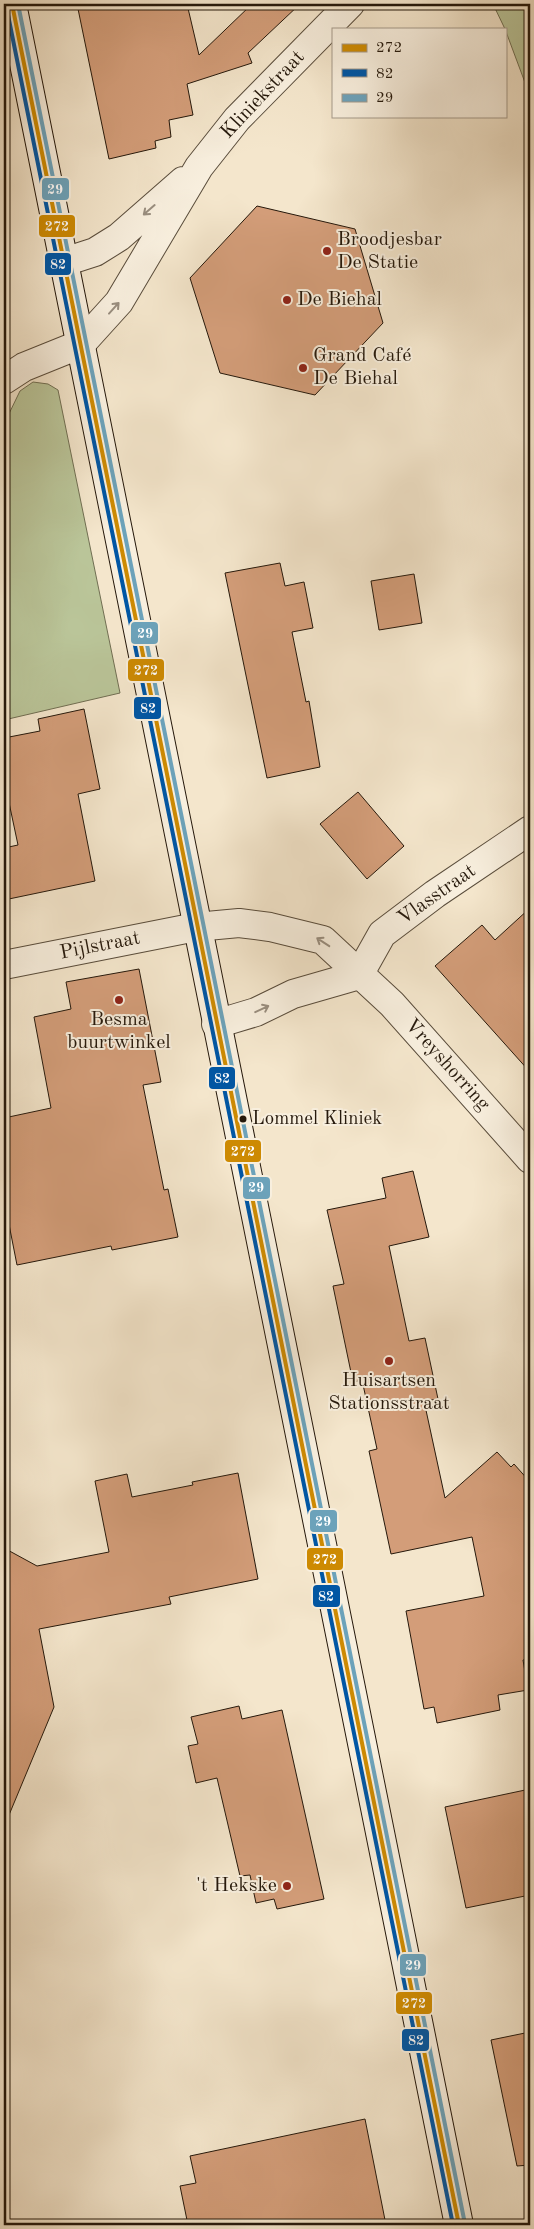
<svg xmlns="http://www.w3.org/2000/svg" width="534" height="2229" font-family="'Old Standard TT',serif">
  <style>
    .green { fill: #bac599; stroke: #706e52 }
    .building { fill: #d39d79; stroke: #25180b }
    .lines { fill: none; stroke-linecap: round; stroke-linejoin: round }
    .street-casing { stroke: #594c3b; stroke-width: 30 }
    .secondary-casing { stroke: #25180b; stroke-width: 30 }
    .street { stroke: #f8efde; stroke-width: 28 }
    .secondary { stroke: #f8efde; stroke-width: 28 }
    .bus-1-casing { stroke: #f8efde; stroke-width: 8 }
    .bus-2-casing { stroke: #f8efde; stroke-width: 8 }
    .bus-3-casing { stroke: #f8efde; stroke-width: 8 }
    .bus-1 { stroke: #cd8a02; stroke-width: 4 }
    .bus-2 { stroke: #0056a4; stroke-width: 4 }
    .bus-3 { stroke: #6ca2ba; stroke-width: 4 }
    .oneway { stroke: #998e7f }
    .poi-dot { fill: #8f2418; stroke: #f8efde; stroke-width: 2 }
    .bus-dot { fill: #25180b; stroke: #f8efde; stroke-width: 2 }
    .labels { text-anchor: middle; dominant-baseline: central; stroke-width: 4; stroke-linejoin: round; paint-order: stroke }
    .bus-label { font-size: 19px; fill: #25180b; stroke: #f8efde; text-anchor: start }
    .street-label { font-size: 20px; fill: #25180b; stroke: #f8efde }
    .poi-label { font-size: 20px; fill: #25180b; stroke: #f8efde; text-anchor: start }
    .line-badge { stroke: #f8efde; stroke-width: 2 }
    .badge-label { font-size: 14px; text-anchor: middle; font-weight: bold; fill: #fff }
  </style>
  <rect width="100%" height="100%" fill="#f4e6cc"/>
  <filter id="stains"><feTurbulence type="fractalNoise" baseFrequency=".004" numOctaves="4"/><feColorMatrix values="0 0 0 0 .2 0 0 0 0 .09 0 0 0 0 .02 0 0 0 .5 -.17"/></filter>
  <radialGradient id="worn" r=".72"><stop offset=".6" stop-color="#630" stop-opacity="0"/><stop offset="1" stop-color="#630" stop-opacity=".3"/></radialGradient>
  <!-- green -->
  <path class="green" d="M 493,4 L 530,4 L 530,96 L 505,29 Z
    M 33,382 L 48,384 L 58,390 L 120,693 L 4,720 L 4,424 L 20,391 Z"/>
  <!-- building -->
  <path class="building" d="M 77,4 L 187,4 L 199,55 L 252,4 L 300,4 L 248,53 L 252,63 L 187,84 L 193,115 L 169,120 L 171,137 L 155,141 L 156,148 L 109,159 Z
    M 257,206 L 355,229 L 383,323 L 315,395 L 220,373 L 190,278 Z
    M 280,563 L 285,586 L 304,582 L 313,628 L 292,632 L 306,702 L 309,701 L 320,767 L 267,778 L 225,573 Z
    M 414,574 L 422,623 L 379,630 L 371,581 Z
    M 84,709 L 100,789 L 78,794 L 95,881 L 4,900 L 4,848 L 18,845 L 4,779 L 4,738 L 40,731 L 38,719 Z
    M 358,792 L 404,846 L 367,879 L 320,824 Z
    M 530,908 L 530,1072 L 435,966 L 482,925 L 495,940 Z
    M 139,969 L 161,1082 L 143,1085 L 164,1190 L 168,1189 L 178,1237 L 112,1250 L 111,1246 L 17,1265 L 4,1199 L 4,1118 L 51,1108 L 34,1017 L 71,1009 L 66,982 Z
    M 413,1171 L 429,1237 L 389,1246 L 409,1341 L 425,1338 L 438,1399 L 424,1401 L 445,1498 L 497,1452 L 511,1467 L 514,1464 L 530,1482 L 530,1659 L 523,1660 L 528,1690 L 498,1695 L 500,1710 L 437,1723 L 434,1707 L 424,1709 L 406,1611 L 484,1596 L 472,1537 L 391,1554 L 369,1451 L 377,1449 L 362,1380 L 353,1382 L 333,1286 L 344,1284 L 327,1210 L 386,1198 L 382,1178 Z
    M 238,1473 L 258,1579 L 169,1597 L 171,1604 L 39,1629 L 54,1707 L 4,1827 L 4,1548 L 37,1566 L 109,1552 L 95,1481 L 127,1474 L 132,1497 L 193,1485 L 192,1482 Z
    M 239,1706 L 242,1719 L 282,1710 L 324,1899 L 277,1909 L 274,1899 L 256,1903 L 250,1875 L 240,1876 L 217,1778 L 196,1783 L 188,1746 L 198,1744 L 191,1717 Z
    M 530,1789 L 530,1895 L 466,1908 L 445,1807 Z
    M 530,2032 L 530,2165 L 517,2166 L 491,2040 Z
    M 365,2119 L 386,2225 L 188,2225 L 180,2186 L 196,2183 L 190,2156 Z"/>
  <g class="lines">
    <!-- street casing -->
    <g class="street-casing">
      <path id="street" d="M 64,262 L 95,252 L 119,237 L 183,181
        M 4,380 L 24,367 L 81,344 L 119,302 L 199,167 L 237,119 L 350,4
        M 4,965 L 196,927 L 239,923 L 270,927 L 323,940 L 392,1004 L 530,1159
        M 359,975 L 382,934 L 435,894 L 530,830
        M 216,1024 L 256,1012 L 293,994 L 359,975"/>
    </g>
    <!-- secondary casing -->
    <g class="secondary-casing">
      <path id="secondary" d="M 12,4 L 459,2225"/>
    </g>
    <!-- street -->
    <use href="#street" class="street"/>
    <!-- secondary -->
    <use href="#secondary" class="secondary"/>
    <!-- bus-1 casing -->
    <g class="bus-1-casing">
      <path id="bus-1" d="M 12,4 L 459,2225"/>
    </g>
    <!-- bus-2 casing -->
    <g class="bus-2-casing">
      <path id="bus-2" d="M 6,5 L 453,2225"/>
    </g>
    <!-- bus-3 casing -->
    <g class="bus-3-casing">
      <path id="bus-3" d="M 18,4 L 465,2224"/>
    </g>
    <!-- bus-1 -->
    <use href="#bus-1" class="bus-1"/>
    <!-- bus-2 -->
    <use href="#bus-2" class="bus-2"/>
    <!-- bus-3 -->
    <use href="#bus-3" class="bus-3"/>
  </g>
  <!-- one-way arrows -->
  <defs><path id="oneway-shaft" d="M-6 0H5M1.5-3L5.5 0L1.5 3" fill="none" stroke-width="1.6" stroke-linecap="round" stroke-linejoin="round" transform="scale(1.25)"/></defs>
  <g class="oneway">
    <use href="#oneway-shaft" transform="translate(149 210) rotate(139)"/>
    <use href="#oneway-shaft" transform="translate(114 308) rotate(-48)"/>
    <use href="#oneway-shaft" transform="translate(323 942) rotate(-147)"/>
    <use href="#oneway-shaft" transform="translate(262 1009) rotate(-25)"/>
  </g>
  <!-- markers -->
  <g class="poi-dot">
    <circle cx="327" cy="251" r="5"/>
    <circle cx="287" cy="300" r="5"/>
    <circle cx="303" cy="368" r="5"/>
    <circle cx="119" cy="1000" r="5"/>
    <circle cx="389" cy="1361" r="5"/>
    <circle cx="287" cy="1886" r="5"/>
  </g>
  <circle class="bus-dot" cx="243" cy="1119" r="4.5"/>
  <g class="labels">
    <!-- bus labels -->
    <g class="bus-label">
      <text x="252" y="1119">Lommel Kliniek</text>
    </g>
    <!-- street labels -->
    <g class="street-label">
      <text transform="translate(263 95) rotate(-47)">Kliniekstraat</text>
      <text transform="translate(437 895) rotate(-35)">Vlasstraat</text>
      <text transform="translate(100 946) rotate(-11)">Pijlstraat</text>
      <text transform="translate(447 1065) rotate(48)">Vreyshorring</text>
    </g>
    <!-- poi labels -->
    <g class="poi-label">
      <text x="337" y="240">Broodjesbar<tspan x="337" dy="23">De Statie</tspan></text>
      <text x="297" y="300">De Biehal</text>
      <text x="313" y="356">Grand Café<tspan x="313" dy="23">De Biehal</tspan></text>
      <text x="119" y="1020" text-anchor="middle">Besma<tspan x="119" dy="23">buurtwinkel</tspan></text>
      <text x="389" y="1381" text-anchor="middle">Huisartsen<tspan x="389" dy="23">Stationsstraat</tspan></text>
      <text x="277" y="1886" text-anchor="end">'t Hekske</text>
    </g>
  </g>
  <g class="line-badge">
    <rect x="41" y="177" width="29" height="24" rx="5" fill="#6ca2ba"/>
    <rect x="38" y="214" width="38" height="24" rx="5" fill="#cd8a02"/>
    <rect x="44" y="252" width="28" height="24" rx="5" fill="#0056a4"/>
    <rect x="130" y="621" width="29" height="24" rx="5" fill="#6ca2ba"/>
    <rect x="127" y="658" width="38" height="24" rx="5" fill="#cd8a02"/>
    <rect x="133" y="696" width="29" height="24" rx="5" fill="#0056a4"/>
    <rect x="208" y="1066" width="28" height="24" rx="5" fill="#0056a4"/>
    <rect x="224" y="1139" width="38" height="24" rx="5" fill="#cd8a02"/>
    <rect x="242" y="1176" width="29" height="24" rx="5" fill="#6ca2ba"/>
    <rect x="309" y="1509" width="29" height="24" rx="5" fill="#6ca2ba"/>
    <rect x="306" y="1547" width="38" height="24" rx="5" fill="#cd8a02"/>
    <rect x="312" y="1584" width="29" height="24" rx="5" fill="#0056a4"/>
    <rect x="399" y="1953" width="28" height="24" rx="5" fill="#6ca2ba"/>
    <rect x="395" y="1991" width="38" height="24" rx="5" fill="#cd8a02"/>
    <rect x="401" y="2028" width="29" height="24" rx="5" fill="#0056a4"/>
  </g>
  <g class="badge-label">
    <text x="55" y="194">29</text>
    <text x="57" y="231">272</text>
    <text x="58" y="269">82</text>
    <text x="145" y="638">29</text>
    <text x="146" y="675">272</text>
    <text x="148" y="713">82</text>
    <text x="222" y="1083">82</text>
    <text x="243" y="1156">272</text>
    <text x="256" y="1192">29</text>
    <text x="323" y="1526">29</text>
    <text x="325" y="1564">272</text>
    <text x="326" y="1601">82</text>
    <text x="413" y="1970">29</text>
    <text x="414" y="2008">272</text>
    <text x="416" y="2045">82</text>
  </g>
  <!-- margin -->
  <rect width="534" height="2229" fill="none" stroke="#f4e6cc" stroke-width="20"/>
  <rect x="5" y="5" width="524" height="2219" fill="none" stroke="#25180b" stroke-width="2.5"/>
  <rect x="10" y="10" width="514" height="2209" fill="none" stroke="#25180b"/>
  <!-- legend -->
  <rect x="332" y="28" width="175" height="90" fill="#f8efde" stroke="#a4998a"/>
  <rect x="342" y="44" width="25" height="8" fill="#cd8a02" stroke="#a4998a"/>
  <text x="376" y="52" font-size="15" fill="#25180b">272</text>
  <rect x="342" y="69" width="25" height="8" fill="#0056a4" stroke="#a4998a"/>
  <text x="376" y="78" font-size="15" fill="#25180b">82</text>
  <rect x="342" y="94" width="25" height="8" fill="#6ca2ba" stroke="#a4998a"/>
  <text x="376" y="102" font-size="15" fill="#25180b">29</text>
  <rect width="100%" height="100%" filter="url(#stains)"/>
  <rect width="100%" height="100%" fill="url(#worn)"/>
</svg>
